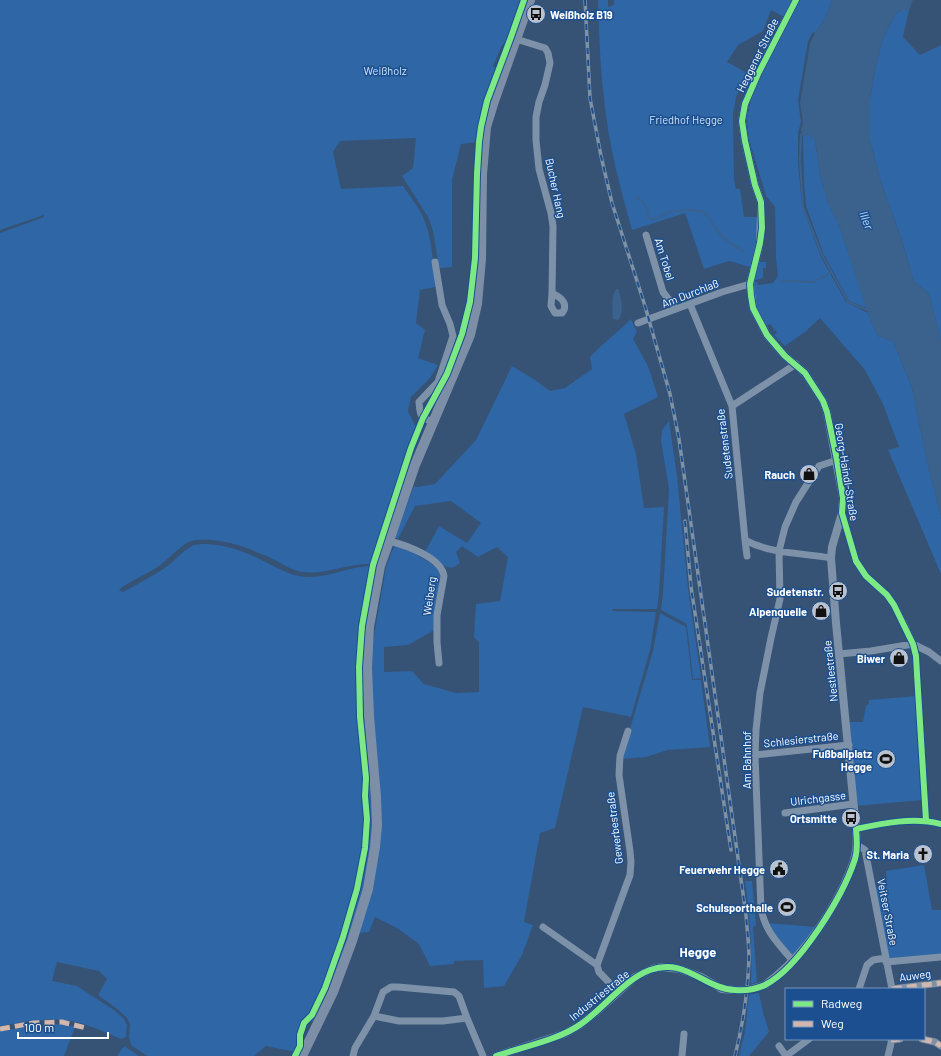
<svg xmlns="http://www.w3.org/2000/svg" width="941" height="1056" font-family="Barlow,sans-serif">
  <style>
    .green { fill: #2f66a5 }
    .water { fill: #3b618d }
    .lines { fill: none; stroke-linecap: round; stroke-linejoin: round }
    .stream { stroke: #3b618d; stroke-width: 2 }
    .minor { stroke: #7d92a8; stroke-width: 7 }
    .tertiary { stroke: #7d92a8; stroke-width: 8 }
    .primary { stroke: #7d8ea7; stroke-width: 10 }
    .rail-casing { stroke: #7e92a7; stroke-width: 3.5 }
    .rail { stroke: #1b4f8f; stroke-width: 2; stroke-dasharray: 6; stroke-linecap: butt }
    .tertiary-bridge { stroke: #7d92a8; stroke-width: 8 }
    .quiet { stroke: #d1b7ad; stroke-width: 5; stroke-dasharray: 10 5; stroke-linecap: butt }
    .cycleway-casing { stroke: #1b4f8f; stroke-width: 8 }
    .cycleway { stroke: #7ce984; stroke-width: 6 }
    .labels { text-anchor: middle; dominant-baseline: central; stroke-width: 3; stroke-linejoin: round; paint-order: stroke }
    .poi-label { font-size: 11px; font-weight: bold; fill: #fff; stroke: #1b4f8f; text-anchor: end }
    .street-label { font-size: 11px; fill: #fff; stroke: #1b4f8f }
    .park-label { font-size: 11px; fill: #cfe3fa; stroke: #1b4f8f }
    .water-label { font-size: 12px; font-style: italic; fill: #b5d3f5; stroke: #1b4f8f }
    .quarter-label { font-size: 13px; font-weight: bold; fill: #fff; stroke: #1b4f8f }
  </style>
  <rect width="100%" height="100%" fill="#365274"/>
  <!-- green -->
  <path class="green" d="M 0,0 L 521,0 L 508,41 L 502,45 L 493,66 L 497,68 L 484,102 L 478,142 L 461,144 L 452,180 L 452,267 L 439,268 L 433,231 L 428,217 L 402,176 L 413,168 L 416,138 L 340,141 L 333,152 L 341,189 L 403,186 C 410,196 418,206 423,217 C 432,235 434,267 435,287 L 420,290 L 416,323 L 425,330 L 418,358 L 438,365 L 430,378 L 411,397 L 408,411 L 417,429 L 410,448 L 372,564 C 348,563 326,575 302,572 C 290,570 280,562 269,557 C 263,555 257,553 252,550 C 237,544 205,535 189,542 C 180,546 166,562 156,568 C 144,576 129,581 119,590 L 123,592 C 139,583 156,575 170,564 C 177,558 184,550 192,546 C 205,541 230,547 243,552 C 262,558 279,572 299,576 C 324,581 347,566 371,566 L 361,626 L 358,668 L 359,718 L 365,778 L 364,797 L 366,819 L 364,848 L 356,888 L 342,938 L 323,987 L 311,1014 L 303,1022 L 299,1034 L 298,1046 L 296,1052 L 266,1046 L 254,1056 L 147,1056 L 131,1045 L 129,1037 L 130,1024 L 127,1018 L 116,1008 L 98,995 L 107,979 L 99,971 L 57,962 L 52,981 L 77,986 L 114,1010 L 124,1019 L 127,1025 L 126,1037 L 121,1039 C 102,1031 82,1021 62,1020 C 42,1018 20,1023 0,1026 L 0,233 L 44,217 L 44,215 L 0,230 Z
    M 598,0 L 608,0 L 608,7 L 614,5 L 614,0 L 832,0 L 825,19 L 815,33 L 813,32 L 808,41 L 798,100 L 801,122 L 798,133 L 798,163 L 802,206 L 821,257 L 846,302 L 868,313 L 878,336 L 893,341 L 912,388 L 927,462 L 941,516 L 941,574 L 888,450 L 899,447 L 883,404 L 865,370 L 820,318 L 806,331 L 785,346 L 774,335 L 777,333 L 770,324 L 765,327 L 756,308 L 752,284 L 757,282 L 758,285 L 773,283 L 778,276 L 776,258 L 775,207 L 766,196 L 749,139 L 747,118 L 751,100 L 788,19 L 771,10 L 763,31 L 738,45 L 727,62 L 747,73 L 736,97 L 733,114 L 734,180 L 736,189 L 740,189 L 744,217 L 758,217 L 757,241 L 750,267 L 729,261 L 704,269 L 685,213 L 632,230 C 620,187 608,143 604,98 C 600,66 599,32 598,0 Z
    M 902,10 L 909,10 L 903,37 L 920,55 L 941,45 L 941,341 L 929,294 L 914,281 L 902,241 L 881,182 L 870,140 L 870,99 L 875,70 L 882,41 L 895,14 Z
    M 807,134 L 815,140 L 820,174 L 828,203 L 839,225 L 867,308 L 849,301 L 823,253 L 806,206 L 804,184 L 803,137 Z
    M 758,262 L 766,262 L 766,268 L 763,268 L 763,278 L 752,281 Z
    M 631,319 L 637,332 L 633,339 L 648,366 L 658,397 L 624,414 L 636,454 L 644,508 L 664,507 L 659,594 L 657,609 L 613,609 L 612,611 L 656,612 L 650,650 L 631,717 L 583,707 L 555,828 L 540,833 L 524,922 L 533,925 L 522,955 L 504,986 L 484,988 L 483,960 L 454,961 L 454,964 L 430,966 L 419,944 L 397,928 L 375,917 L 369,932 L 357,933 L 373,877 L 372,647 L 386,567 L 392,551 L 395,546 C 413,551 428,560 441,572 L 434,630 L 408,645 L 384,647 L 384,672 L 412,671 L 424,684 L 456,693 L 479,692 L 479,642 L 474,637 L 476,604 L 500,601 L 508,557 L 497,547 L 478,557 L 462,546 L 456,552 L 460,563 L 452,568 L 444,566 L 425,552 L 439,526 L 467,543 L 481,523 L 451,501 L 415,506 L 398,539 L 395,537 L 414,486 L 418,487 L 435,484 L 476,440 L 512,366 L 535,380 L 550,391 L 565,388 L 592,369 L 590,357 C 603,343 618,332 631,319 Z
    M 669,421 L 677,476 L 688,588 L 701,678 L 693,679 L 687,626 L 685,623 L 661,610 L 663,594 L 669,489 L 661,441 L 662,430 Z
    M 407,462 L 410,464 L 377,565 L 374,564 Z
    M 374,566 L 377,567 L 363,667 L 360,667 L 363,626 Z
    M 660,613 L 686,627 L 692,680 L 701,680 L 710,747 L 668,750 L 646,757 L 621,759 L 653,651 Z
    M 360,668 L 364,669 C 366,699 368,729 371,760 C 373,789 375,819 371,847 C 363,908 340,968 312,1022 L 309,1020 L 326,988 L 344,938 L 358,889 L 366,849 L 368,819 L 366,796 L 367,778 L 361,717 Z
    M 917,696 L 923,800 L 856,806 L 849,722 L 863,722 L 866,705 L 869,704 L 869,700 Z
    M 924,865 L 932,910 L 941,910 L 941,955 L 889,960 L 875,888 L 887,886 L 886,871 Z
    M 745,881 L 752,881 L 756,925 L 753,927 L 757,982 L 751,984 C 752,949 750,915 745,881 Z
    M 767,923 L 817,927 L 793,958 Z
    M 759,993 L 763,1012 L 769,1032 L 749,1056 L 739,1056 L 745,1031 L 749,995 Z
    M 62,1024 L 75,1027 L 64,1056 L 0,1056 L 0,1031 L 35,1026 Z
    M 124,1046 L 139,1056 L 117,1056 Z"/>
  <!-- water -->
  <path class="water" d="M 832,0 L 913,0 L 909,10 L 902,10 L 895,14 L 882,41 L 875,70 L 870,99 L 870,140 L 881,182 L 902,241 L 914,281 L 929,294 L 941,341 L 941,516 L 927,462 L 912,388 L 893,341 L 878,336 L 868,313 L 839,225 L 828,204 L 820,174 L 815,140 L 807,134 L 803,137 L 801,129 L 803,123 L 800,102 L 810,44 L 815,33 L 825,19 Z
    M 616,289 L 618,289 C 621,296 625,314 618,320 L 613,319 C 612,309 611,297 616,289 Z"/>
  <g class="lines">
    <!-- stream -->
    <path class="stream" d="M 804,132 L 801,135 L 800,160 L 803,207 L 822,255 L 848,302 L 870,311
      M 636,197 C 651,205 643,212 652,220 C 660,218 662,215 669,212 C 671,211 688,210 691,210 C 696,210 702,212 706,213 C 717,232 724,242 744,251
      M 782,281 L 814,282 L 831,272"/>
    <!-- minor -->
    <path class="minor" d="M 516,39 L 545,48 L 548,53 L 550,63 L 545,85 L 539,102 L 536,117 L 536,140 L 539,169 L 551,213 L 553,226 L 552,293 L 551,306 L 555,313 L 562,313 L 564,310 C 567,301 559,297 552,293
      M 646,235 L 663,292 L 676,309
      M 690,304 L 732,406 L 745,540 C 770,554 803,553 831,558
      M 638,323 L 722,292 L 750,284
      M 732,406 L 796,364
      M 433,422 C 420,417 420,416 419,402 L 438,382 L 453,336 L 450,324 L 442,305 L 435,262
      M 842,513 L 856,561 L 866,576 L 887,595 L 894,605 L 905,626 L 913,644 L 916,656 L 917,674 L 926,820
      M 745,540 L 747,556
      M 389,541 C 405,545 441,557 444,576 L 437,615 L 437,642 L 439,663
      M 839,654 L 871,651 L 913,644 L 929,652 L 941,661
      M 755,755 L 849,745
      M 785,813 L 853,804
      M 856,829 C 884,823 913,817 941,824
      M 857,845 L 865,850 L 892,989
      M 543,927 L 597,965
      M 793,961 C 778,943 766,933 761,909 L 755,755 L 756,730 L 760,693 L 771,638 L 780,599 L 779,551 L 785,527 L 796,502 L 819,466 L 837,460
      M 886,962 L 941,957
      M 859,989 L 867,965 L 873,960 L 886,958
      M 892,989 L 941,983
      M 618,992 L 599,972 L 597,965 L 630,875 L 631,862 L 630,851 L 619,775 L 620,756 L 628,731
      M 374,1016 L 399,1021 L 443,1021 L 467,1018
      M 922,1039 L 935,1042 L 941,1046
      M 891,1040 L 900,1039
      M 779,1046 L 786,1056 L 809,1039
      M 353,1056 L 355,1048 L 374,1016 L 383,992 L 391,987 L 398,987 L 454,992 L 459,996 L 467,1018 L 483,1056
      M 682,1056 L 684,1034
      M 888,1056 L 892,1039"/>
    <!-- tertiary -->
    <path class="tertiary" d="M 765,985 C 800,959 825,924 844,885 C 848,876 853,866 855,856 C 857,847 857,838 856,829 L 836,623 L 831,558 L 832,547 L 842,513 L 843,498 L 827,412 L 823,401 L 805,373 L 785,356 L 767,335 L 753,308 L 750,284 L 760,243 L 761,215 L 761,202 L 755,185 L 745,141 L 742,121 L 745,104 L 758,74 L 796,0
      M 496,1056 L 564,1034 L 580,1025 L 595,1013 L 635,977 L 652,969 L 662,967 L 680,969 L 701,977 L 722,989 L 735,990"/>
    <!-- primary -->
    <path class="primary" d="M 302,1056 L 333,992 L 352,941 L 368,889 L 375,847 L 377,825 L 376,797 L 369,716 L 367,668 L 369,627 L 380,566 L 389,541 L 415,465 L 470,335 L 477,304 L 481,259 L 482,174 L 486,127 L 494,101 L 530,0"/>
    <!-- rail casing -->
    <g class="rail-casing">
      <path id="rail" d="M 585,0 L 590,98 L 601,156 L 612,203 L 645,306 L 670,394 L 679,439 L 746,915 C 747,929 749,944 749,958 C 748,991 743,1024 735,1056
        M 685,521 L 691,587 L 731,850"/>
    </g>
    <!-- rail -->
    <use href="#rail" class="rail"/>
    <!-- tertiary-bridge -->
    <path class="tertiary-bridge" d="M 735,990 L 747,990 L 765,985"/>
    <!-- quiet -->
    <path class="quiet" d="M 892,989 L 941,983
      M 0,1029 L 34,1023 L 62,1022 L 86,1028
      M 922,1039 L 935,1042 L 941,1046
      M 891,1040 L 900,1039"/>
    <!-- cycleway casing -->
    <g class="cycleway-casing">
      <path id="cycleway" d="M 796,0 L 758,74 L 745,104 L 742,121 L 745,141 L 755,185 L 761,202 L 762,228 L 760,243 L 750,284 L 751,296 L 753,308 L 767,335 L 785,356 L 805,373 L 823,401 L 827,412 L 837,460 L 843,498 L 842,513 L 856,561 L 866,576 L 887,595 L 894,605 L 913,644 L 916,656 L 917,674 L 926,820
        M 295,1056 L 300,1046 L 300,1035 L 304,1023 L 312,1015 L 325,988 L 343,937 L 357,889 L 365,848 L 367,819 L 365,796 L 366,778 L 360,717 L 359,667 L 362,626 L 373,565 L 411,448 L 423,418 L 447,374 L 462,334 L 470,302 L 475,258 L 477,174 L 479,142 L 481,127 L 487,101 L 511,37 L 524,0
        M 496,1056 C 522,1047 559,1040 581,1024 C 603,1009 625,979 650,970 C 686,957 704,989 735,990 C 745,991 756,989 765,985 C 800,967 843,896 855,859 C 858,849 857,839 856,829 C 884,823 913,817 941,824"/>
    </g>
    <!-- cycleway -->
    <use href="#cycleway" class="cycleway"/>
  </g>
  <!-- icons -->
  <defs>
    <g id="bus-disc" transform="scale(1)"><circle r="9.5" fill="#b9c2ce" stroke="#1b4f8f"/><path d="M-5-6H5V4H4V6H2V4H-2V6H-4V4H-5ZM-3.5-4V0h7V-4ZM-3.5 1.2v1.5H-2V1.2ZM2 1.2v1.5H3.5V1.2Z" fill="#111"/></g>
    <g id="shop-disc" transform="scale(1)"><circle r="9.5" fill="#b9c2ce" stroke="#1b4f8f"/><path d="M-5-2.5h2.3a2.7 3.5 0 0 1 5.4 0H5L5.5 6h-11ZM-1.5-2.5h3a1.5 2.3 0 0 0-3 0Z" fill="#111"/></g>
    <g id="stadium-disc" transform="scale(1)"><circle r="9.5" fill="#b9c2ce" stroke="#1b4f8f"/><path d="M0-5a6.5 5 0 1 0 0 10a6.5 5 0 1 0 0-10ZM-3.5-1.8h7v3.6h-7Z" fill="#111"/></g>
    <g id="church-disc" transform="scale(1)"><circle r="9.5" fill="#b9c2ce" stroke="#1b4f8f"/><path d="M-1.2-6h2.4v3.5h3.3v2.4h-3.3V6h-2.4V-.1h-3.3v-2.4h3.3Z" fill="#111"/></g>
    <g id="civic-disc" transform="scale(1)"><circle r="9.5" fill="#b9c2ce" stroke="#1b4f8f"/><path d="M-.6-6.5H3V-4.5H.6V-3L4-1V1h2V6H-6V1h2V-1L-.6-3ZM-1.2 2.5V6h2.4V2.5Z" fill="#111"/></g>
  </defs>
  <g fill-rule="evenodd">
    <use href="#bus-disc" x="536" y="14"/>
    <use href="#shop-disc" x="809" y="474"/>
    <use href="#bus-disc" x="838" y="591"/>
    <use href="#shop-disc" x="821" y="611"/>
    <use href="#shop-disc" x="899" y="658"/>
    <use href="#stadium-disc" x="886" y="759"/>
    <use href="#bus-disc" x="851" y="818"/>
    <use href="#church-disc" x="923" y="854"/>
    <use href="#civic-disc" x="779" y="869"/>
    <use href="#stadium-disc" x="787" y="907"/>
  </g>
  <g class="labels">
    <!-- poi labels -->
    <g class="poi-label">
      <text x="550" y="14" text-anchor="start">Weißholz B19</text>
      <text x="795" y="474">Rauch</text>
      <text x="824" y="591">Sudetenstr.</text>
      <text x="807" y="611">Alpenquelle</text>
      <text x="885" y="658">Biwer</text>
      <text x="872" y="753">Fußballplatz<tspan x="872" dy="13">Hegge</tspan></text>
      <text x="837" y="818">Ortsmitte</text>
      <text x="909" y="854">St. Maria</text>
      <text x="765" y="869">Feuerwehr Hegge</text>
      <text x="773" y="907">Schulsporthalle</text>
    </g>
    <!-- street labels -->
    <g class="street-label">
      <text transform="translate(757 55) rotate(-64)">Heggener Straße</text>
      <text transform="translate(556 188) rotate(78)">Bucher Hang</text>
      <text transform="translate(665 259) rotate(73)">Am Tobel</text>
      <text transform="translate(690 293) rotate(-21)">Am Durchlaß</text>
      <text transform="translate(724 444) rotate(-97)">Sudetenstraße</text>
      <text transform="translate(847 472) rotate(81)">Georg-Haindl-Straße</text>
      <text transform="translate(429 596) rotate(-82)">Weiberg</text>
      <text transform="translate(830 671) rotate(-96)">Nestlestraße</text>
      <text transform="translate(801 739) rotate(-6)">Schlesierstraße</text>
      <text transform="translate(746 760) rotate(-90)">Am Bahnhof</text>
      <text transform="translate(818 798) rotate(-7)">Ulrichgasse</text>
      <text transform="translate(614 828) rotate(-97)">Gewerbestraße</text>
      <text transform="translate(888 912) rotate(79)">Veitser Straße</text>
      <text transform="translate(915 975) rotate(-7)">Auweg</text>
      <text transform="translate(599 995) rotate(-39)">Industriestraße</text>
    </g>
    <!-- park labels -->
    <g class="park-label">
      <text x="385" y="70">Weißholz</text>
      <text x="686" y="119">Friedhof Hegge</text>
    </g>
    <!-- water labels -->
    <g class="water-label">
      <text transform="translate(867 220) rotate(69)">Iller</text>
    </g>
    <!-- quarter labels -->
    <g class="quarter-label">
      <text x="698" y="952">Hegge</text>
    </g>
  </g>
  <!-- legend -->
  <rect x="785" y="988" width="140" height="52" fill="#1b4f8f" stroke="#7695bc"/>
  <rect x="793" y="1001" width="20" height="6" fill="#7ce984" stroke="#7695bc"/>
  <text x="821" y="1008" font-size="12" fill="#ffffff">Radweg</text>
  <rect x="793" y="1021" width="20" height="6" fill="#d1b7ad" stroke="#7695bc"/>
  <text x="821" y="1028" font-size="12" fill="#ffffff">Weg</text>
  <!-- scale -->
  <path d="M18 1032v6h90v-6" fill="none" stroke="#ffffff" stroke-width="2"/>
  <text x="24" y="1032" font-size="12" fill="#ffffff" stroke="#1b4f8f" stroke-width="3" paint-order="stroke">100 m</text>
</svg>
